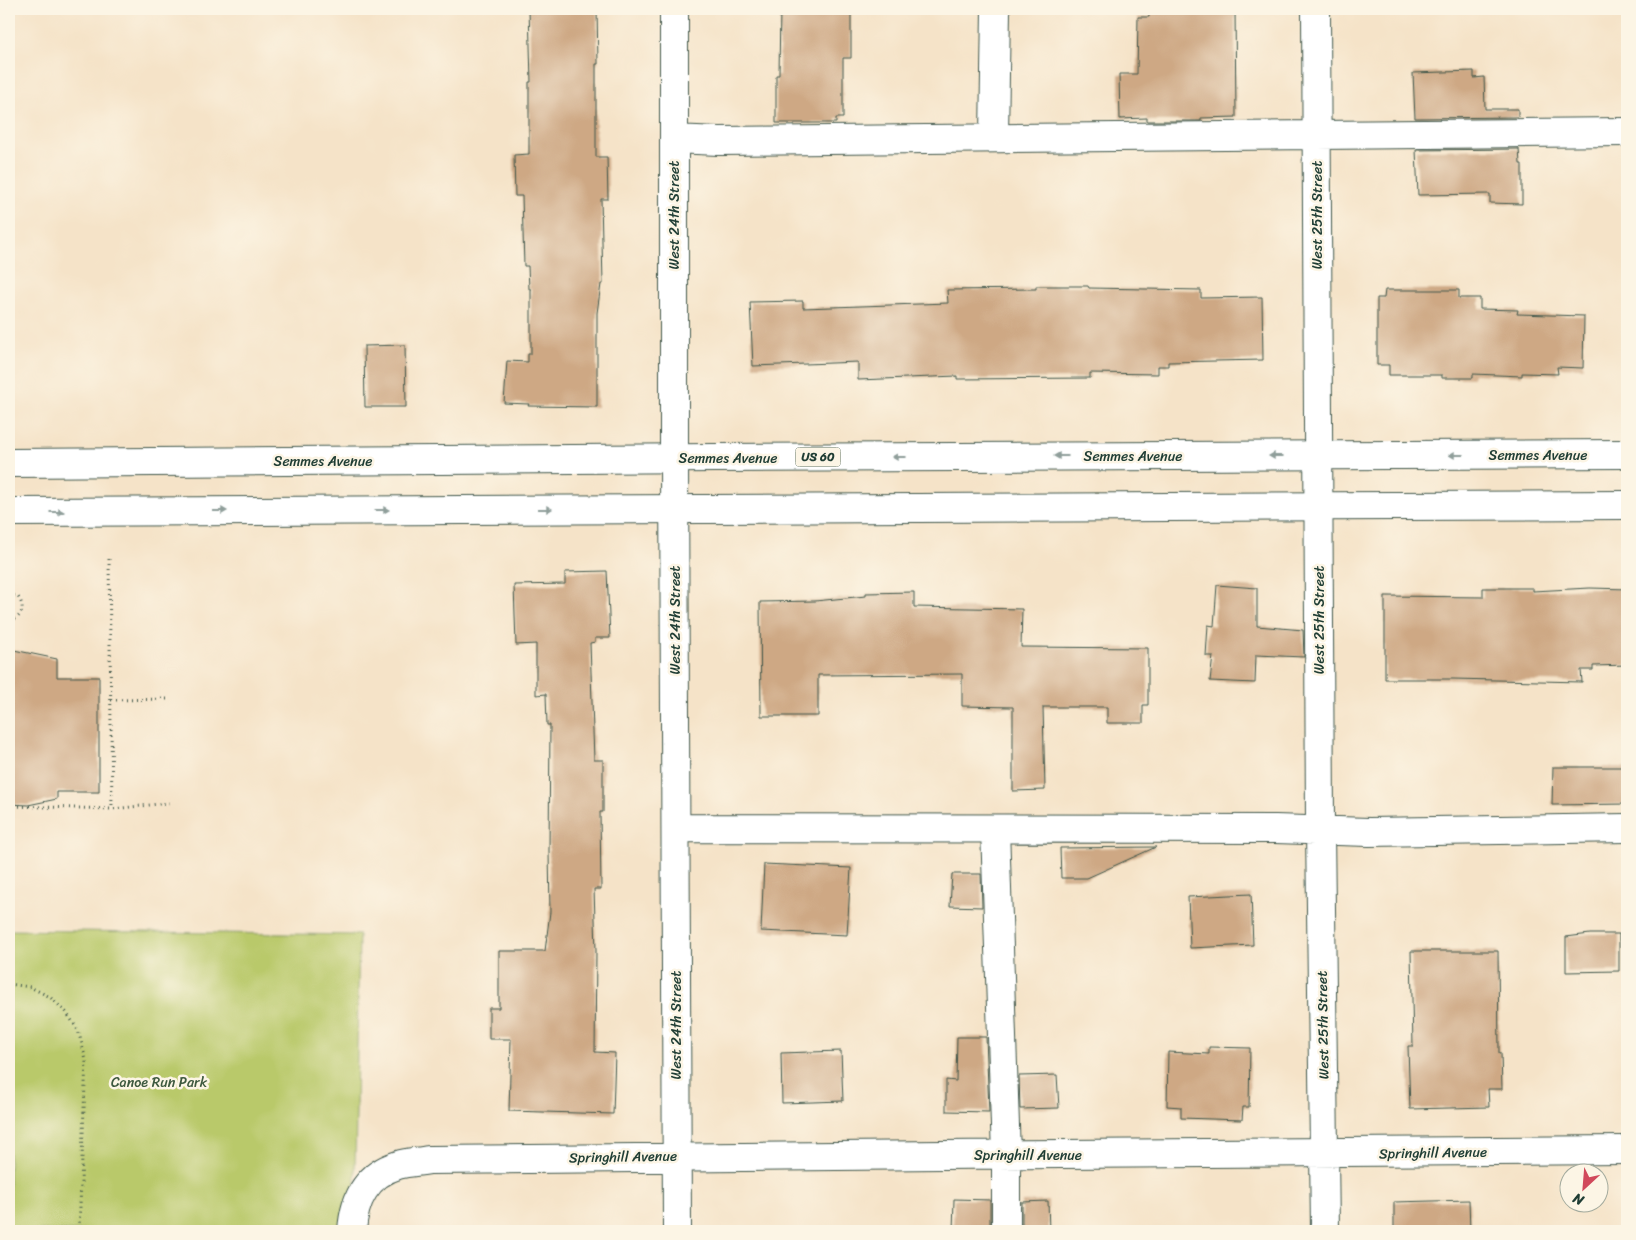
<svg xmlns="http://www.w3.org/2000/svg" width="1636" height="1240" font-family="Sriracha,sans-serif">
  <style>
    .green { fill: #b9c96b; stroke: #6c8350 }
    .building { fill: #cea884 }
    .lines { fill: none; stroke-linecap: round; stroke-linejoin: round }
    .minor-casing { stroke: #3f564a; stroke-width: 30 }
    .major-casing { stroke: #3f564a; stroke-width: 30 }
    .path { stroke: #3f564a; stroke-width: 3; stroke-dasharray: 1 4; stroke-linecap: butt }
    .minor { stroke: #fff; stroke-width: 28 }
    .major { stroke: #fff; stroke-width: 28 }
    .oneway { fill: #8f9e9a }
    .labels { text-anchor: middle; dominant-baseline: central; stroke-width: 5; stroke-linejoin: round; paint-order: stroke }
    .shield { fill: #fcf5e5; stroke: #617469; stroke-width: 1 }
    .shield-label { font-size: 12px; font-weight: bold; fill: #1f3d34 }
    .street-label { font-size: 14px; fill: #1f3d34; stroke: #fcf5e5 }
    .park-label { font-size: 14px; fill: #3e593f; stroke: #fcf5e5 }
  </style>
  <rect width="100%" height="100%" fill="#fcf5e5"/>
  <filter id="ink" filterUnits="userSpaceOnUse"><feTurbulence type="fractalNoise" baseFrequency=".02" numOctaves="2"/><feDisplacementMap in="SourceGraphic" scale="10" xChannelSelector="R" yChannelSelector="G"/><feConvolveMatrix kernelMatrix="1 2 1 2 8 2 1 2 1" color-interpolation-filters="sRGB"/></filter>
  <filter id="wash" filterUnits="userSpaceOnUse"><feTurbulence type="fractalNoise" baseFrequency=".0096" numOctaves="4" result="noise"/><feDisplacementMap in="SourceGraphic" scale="20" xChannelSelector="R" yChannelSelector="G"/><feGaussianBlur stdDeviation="1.12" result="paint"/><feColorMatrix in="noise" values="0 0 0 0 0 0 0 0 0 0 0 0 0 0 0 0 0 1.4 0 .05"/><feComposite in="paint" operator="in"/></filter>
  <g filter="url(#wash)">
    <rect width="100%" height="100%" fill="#f5e3c8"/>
    <!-- green -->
    <path class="green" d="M 9,930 L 359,935 L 354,1231 L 9,1231 Z"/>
    <g id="blocks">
      <!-- building -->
      <path class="building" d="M 529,9 L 597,9 L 598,64 L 596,64 L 596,157 L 607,157 L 608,199 L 601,199 L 603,284 L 601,284 L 597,313 L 597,407 L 528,406 L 529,404 L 504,403 L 507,361 L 528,362 L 528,354 L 531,354 L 531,289 L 529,289 L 528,266 L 524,266 L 522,196 L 515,196 L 514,155 L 529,154 L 529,82 L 531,82 Z
        M 780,9 L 851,9 L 851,58 L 843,58 L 843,118 L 836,118 L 836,123 L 776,123 L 776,75 L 779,75 Z
        M 1149,9 L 1235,9 L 1236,117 L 1201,118 L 1201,121 L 1147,121 L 1147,118 L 1120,119 L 1119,74 L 1137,74 L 1138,17 L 1149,17 Z
        M 1474,71 L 1474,78 L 1484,77 L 1485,109 L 1518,109 L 1518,117 L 1415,118 L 1413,73 Z
        M 1519,149 L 1520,164 L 1522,164 L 1522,204 L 1490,203 L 1490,194 L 1418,195 L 1416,150 Z
        M 1036,286 L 1088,286 L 1089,288 L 1201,290 L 1201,298 L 1262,297 L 1263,360 L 1168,362 L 1168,366 L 1158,366 L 1158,374 L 1090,373 L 1090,378 L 957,379 L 957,376 L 858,380 L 858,362 L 753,366 L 750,302 L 803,301 L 803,308 L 948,303 L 947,290 L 1036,289 Z
        M 1385,290 L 1459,290 L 1459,298 L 1480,298 L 1480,309 L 1518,310 L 1517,314 L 1584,316 L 1583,368 L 1557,367 L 1558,374 L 1522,373 L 1522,376 L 1473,374 L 1473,378 L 1442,378 L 1442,375 L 1389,375 L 1389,365 L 1377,365 L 1377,298 L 1384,298 Z
        M 405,345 L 406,407 L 365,407 L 364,346 Z
        M 607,571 L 610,638 L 595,638 L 595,642 L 590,643 L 594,760 L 603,760 L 603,812 L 600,812 L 601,889 L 594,889 L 596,951 L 595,1052 L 615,1053 L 613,1114 L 509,1111 L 511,1039 L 489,1039 L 489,1008 L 499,1008 L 499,951 L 545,951 L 550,912 L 549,851 L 550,725 L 547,725 L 546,694 L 536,695 L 536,644 L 516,645 L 514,585 L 565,584 L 565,572 Z
        M 1217,585 L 1257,588 L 1257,626 L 1303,630 L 1304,657 L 1256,655 L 1255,683 L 1210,681 L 1213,656 L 1206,656 L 1208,625 L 1214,626 Z
        M 1483,588 L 1533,588 L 1533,591 L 1590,588 L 1627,589 L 1627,665 L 1593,666 L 1593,670 L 1581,670 L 1582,682 L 1453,679 L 1385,679 L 1385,596 L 1483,597 Z
        M 914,592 L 914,607 L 1022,609 L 1021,647 L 1148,648 L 1148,705 L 1143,705 L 1143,723 L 1107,723 L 1107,707 L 1043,707 L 1045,790 L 1013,791 L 1013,707 L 962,706 L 962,674 L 818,675 L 818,716 L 761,716 L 760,602 L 815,601 L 866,596 L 866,593 Z
        M 9,649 L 57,659 L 57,677 L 99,677 L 99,792 L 57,792 L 57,799 L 28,805 L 9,804 Z
        M 1553,767 L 1627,767 L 1627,804 L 1552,805 Z
        M 1156,847 L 1087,878 L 1061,878 L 1060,848 Z
        M 764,864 L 851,868 L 847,935 L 761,931 Z
        M 952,874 L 981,874 L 982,907 L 950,906 Z
        M 1251,894 L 1253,945 L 1190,948 L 1188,897 Z
        M 1590,934 L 1619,934 L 1619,971 L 1566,972 L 1566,937 Z
        M 1411,951 L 1498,951 L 1499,1053 L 1501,1053 L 1502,1089 L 1488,1089 L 1489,1107 L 1410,1109 L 1408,1046 L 1413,1046 Z
        M 957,1037 L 986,1037 L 989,1112 L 946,1111 L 946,1080 L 956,1081 Z
        M 1209,1047 L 1250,1048 L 1249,1107 L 1243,1107 L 1242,1120 L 1181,1118 L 1181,1107 L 1167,1106 L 1168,1052 L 1209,1054 Z
        M 841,1051 L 843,1101 L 782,1103 L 781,1053 Z
        M 1057,1075 L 1059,1108 L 1020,1109 L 1019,1076 Z
        M 954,1199 L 990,1200 L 990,1231 L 953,1231 Z
        M 1469,1200 L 1470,1231 L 1394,1231 L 1394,1202 Z
        M 1048,1201 L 1049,1231 L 1022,1231 L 1022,1202 Z"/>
    </g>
  </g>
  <g filter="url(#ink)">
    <use href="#blocks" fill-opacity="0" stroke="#3f564a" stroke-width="1"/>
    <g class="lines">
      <!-- minor casing -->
      <g class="minor-casing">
        <path id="minor" d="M 674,9 L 674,458 L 677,1231
          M 1316,9 L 1320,829 L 1325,1231
          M 994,137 L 996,9
          M 674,139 L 719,141 L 1627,132
          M 676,828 L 1275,829 L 1369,832 L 1627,828
          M 995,829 L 1006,1155 L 1006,1231
          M 352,1231 C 354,1200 366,1175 398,1165 C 407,1162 419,1162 429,1160 C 828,1153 1228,1155 1627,1150"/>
      </g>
      <!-- major casing -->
      <g class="major-casing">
        <path id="major" d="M 9,463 L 715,458 L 1627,454
          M 9,512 L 1627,505"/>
      </g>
      <!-- path -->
      <path class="path" d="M 9,559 L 9,594
        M 109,559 L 112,809
        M 9,594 L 18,597 C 26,607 22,619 9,620
        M 10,620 L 10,651
        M 111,700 L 169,699
        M 9,806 L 112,809 L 169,803
        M 9,984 L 30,987 L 50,997 L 66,1012 L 78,1030 L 86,1060 L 79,1231"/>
      <!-- minor -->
      <use href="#minor" class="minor"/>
      <!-- major -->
      <use href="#major" class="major"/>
    </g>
    <!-- one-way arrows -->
    <defs><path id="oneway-solid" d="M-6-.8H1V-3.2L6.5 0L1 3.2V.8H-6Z" transform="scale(1.25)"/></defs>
    <g class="oneway">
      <use href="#oneway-solid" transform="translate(1456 455) rotate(180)"/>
      <use href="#oneway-solid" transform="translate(1061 456) rotate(180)"/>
      <use href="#oneway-solid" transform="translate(1276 456) rotate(180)"/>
      <use href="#oneway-solid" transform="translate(899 457) rotate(180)"/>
      <use href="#oneway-solid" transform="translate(545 509)"/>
      <use href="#oneway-solid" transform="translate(382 510)"/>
      <use href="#oneway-solid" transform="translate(220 511)"/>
      <use href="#oneway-solid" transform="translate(57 512)"/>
    </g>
  </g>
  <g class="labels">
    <!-- shield labels -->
    <rect class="shield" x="795.5" y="447.5" width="45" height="19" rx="4"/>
    <g class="shield-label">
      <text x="818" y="457">US 60</text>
    </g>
    <!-- street labels -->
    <g class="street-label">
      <text transform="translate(674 215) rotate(-90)">West 24th Street</text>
      <text transform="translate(1317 215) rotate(-90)">West 25th Street</text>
      <text x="1538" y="455">Semmes Avenue</text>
      <text x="1133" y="456">Semmes Avenue</text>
      <text x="728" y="458">Semmes Avenue</text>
      <text x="323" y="461">Semmes Avenue</text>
      <text transform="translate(675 620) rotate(-90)">West 24th Street</text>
      <text transform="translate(1319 620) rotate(-90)">West 25th Street</text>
      <text transform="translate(676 1025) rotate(-90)">West 24th Street</text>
      <text transform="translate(1323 1025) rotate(-91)">West 25th Street</text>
      <text transform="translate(1433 1153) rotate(-1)">Springhill Avenue</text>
      <text x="1028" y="1155">Springhill Avenue</text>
      <text transform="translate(623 1157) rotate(-1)">Springhill Avenue</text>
    </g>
    <!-- park labels -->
    <g class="park-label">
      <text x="159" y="1082">Canoe Run Park</text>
    </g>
  </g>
  <!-- margin -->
  <rect width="1636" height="1240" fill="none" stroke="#fcf5e5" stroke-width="30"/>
  <!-- north arrow -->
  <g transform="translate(1584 1188) rotate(206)"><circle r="24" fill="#fcf5e5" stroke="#a4ab9e"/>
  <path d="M0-4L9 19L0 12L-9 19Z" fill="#d1495b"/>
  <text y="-8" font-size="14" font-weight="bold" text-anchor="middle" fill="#1f3d34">N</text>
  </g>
</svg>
